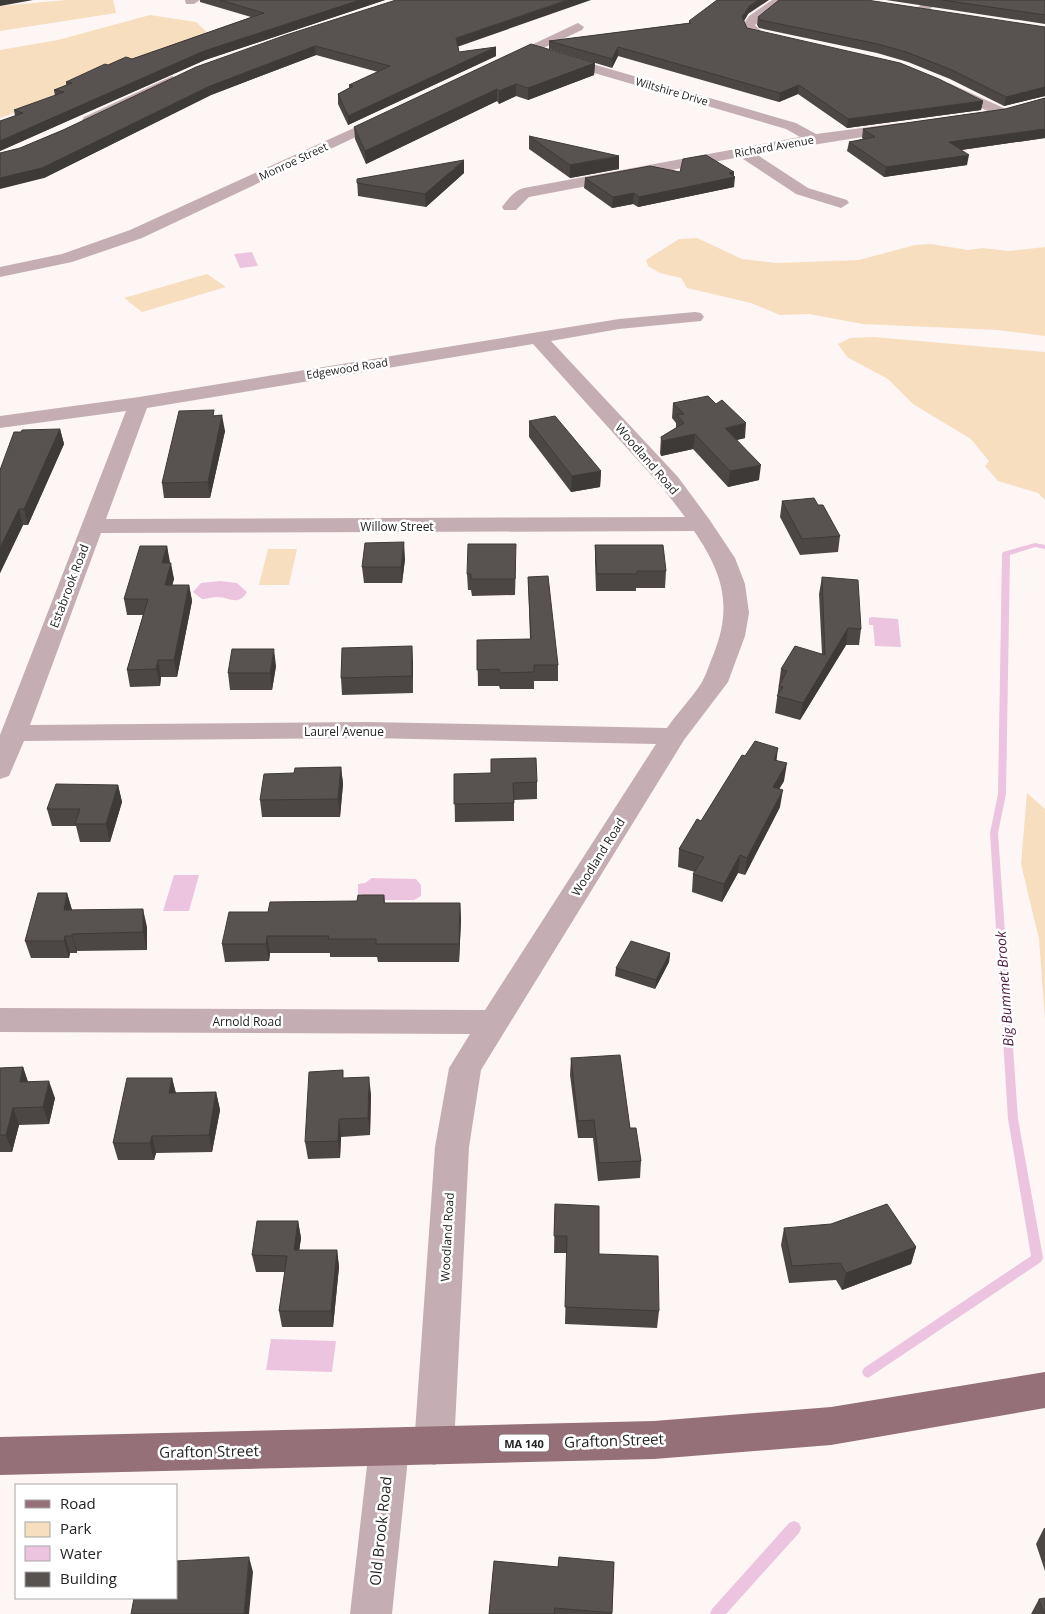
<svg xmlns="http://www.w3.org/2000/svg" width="1045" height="1614" font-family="'Open Sans',sans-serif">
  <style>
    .green { fill: #f7debf }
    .water { fill: #edc4df }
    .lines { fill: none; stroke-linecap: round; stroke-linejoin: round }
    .stream { fill: #edc4df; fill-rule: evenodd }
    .minor { fill: #c4aeb3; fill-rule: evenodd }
    .primary { fill: #967079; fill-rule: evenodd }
    .wall { fill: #4c4745 }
    .shaded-wall { fill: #3e3a38 }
    .building { fill: #585350; stroke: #3e3a38 }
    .labels { text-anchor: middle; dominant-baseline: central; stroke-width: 5; stroke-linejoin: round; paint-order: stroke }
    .far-street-label { font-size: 11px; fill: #252323; stroke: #fff }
    .shield { fill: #fff; stroke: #666565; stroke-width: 1 }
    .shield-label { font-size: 11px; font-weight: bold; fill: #252323 }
    .street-label { font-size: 12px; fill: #252323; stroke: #fff }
    .water-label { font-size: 14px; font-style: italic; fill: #49183c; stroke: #fff }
    .near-street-label { font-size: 15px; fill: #252323; stroke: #fff }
  </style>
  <rect width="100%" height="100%" fill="#fdf6f5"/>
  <!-- green -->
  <path class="green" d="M 66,0 L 113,0 L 116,13 L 0,31 L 0,6 Z
    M 150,15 L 196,22 L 219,43 L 124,72 L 0,118 L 0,50 L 58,40 Z
    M 697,238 L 742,259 L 776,263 L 859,260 L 915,245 L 931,244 L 968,250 L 983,248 L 1008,251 L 1045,247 L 1045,336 L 998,330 L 863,324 L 809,314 L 780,315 L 751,303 L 687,288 L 681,278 L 660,273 L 648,266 L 646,260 L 679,239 Z
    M 207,274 L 226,287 L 142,312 L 124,298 Z
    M 874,337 L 1045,352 L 1045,500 L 1038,493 L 998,481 L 985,466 L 989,461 L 971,439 L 913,404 L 888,379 L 847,357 L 838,344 L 850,338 Z
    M 268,549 L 297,549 L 289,585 L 259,585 Z
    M 1027,793 L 1045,809 L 1045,1019 L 1039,939 L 1021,864 Z"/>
  <!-- water -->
  <path class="water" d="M 252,252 L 258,266 L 240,268 L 234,254 Z
    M 220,581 L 237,583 L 247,592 C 238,607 229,597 218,597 C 212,597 207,599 202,599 L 193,592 L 201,583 Z
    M 872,617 L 898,619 L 901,647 L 875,646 L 873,625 L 869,625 L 869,618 Z
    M 174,875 L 199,875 L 189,911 L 163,911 Z
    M 372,878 L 416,879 L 421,885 L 421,896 L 414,900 L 368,900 L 362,894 L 358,894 L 358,884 L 365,883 Z
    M 271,1339 L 336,1341 L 332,1372 L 266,1370 Z"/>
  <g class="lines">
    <!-- stream -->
    <path class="stream" d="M 1035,543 L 1045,545 L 1045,549 L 1035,547 L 1010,555 L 1006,794 L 998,833 L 1018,1119 L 1043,1258 L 1041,1262 L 868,1378 L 864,1376 L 862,1372 L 864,1368 L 1031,1256 L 1008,1119 L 990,833 L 998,794 L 1002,554 L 1003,552 Z
      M 794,1521 L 799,1523 L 801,1528 L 799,1533 L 726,1614 L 710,1614 L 712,1609 L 789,1523 Z"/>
    <!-- minor -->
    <path class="minor" d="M 185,0 L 200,0 L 194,4 L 186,4 Z
      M 772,0 L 786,0 L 755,25 L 763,33 L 788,39 L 789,42 L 788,45 C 772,49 750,40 743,25 L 749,16 Z
      M 928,0 L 943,0 L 924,13 L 916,13 L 914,10 Z
      M 578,23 L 584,27 L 582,30 L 507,65 L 497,65 L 495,62 Z
      M 558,54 L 796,123 L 816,134 L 900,123 L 907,127 L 900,131 L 756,154 L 808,188 L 847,200 L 849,203 L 841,208 L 796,194 L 740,157 L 529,197 L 516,210 L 504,210 L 502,207 C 507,200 515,190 524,188 L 800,137 L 786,129 L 553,61 L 551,58 L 553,55 Z
      M 172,76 L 179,80 L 177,83 L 94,123 L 89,124 L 82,120 L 84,117 Z
      M 949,83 L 1008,110 L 1010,113 L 1008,116 L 998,116 L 944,90 L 942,87 Z
      M 389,112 L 394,113 L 396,116 L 394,119 L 142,238 L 72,262 L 0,277 L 0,267 L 62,254 L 130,230 Z
      M 695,312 L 701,313 L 704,317 L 701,321 L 619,329 L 551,341 L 678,477 L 709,519 L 735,558 L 745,584 L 749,613 L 745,636 L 728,682 L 684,740 L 481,1070 L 469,1147 L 454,1446 L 448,1460 L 434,1465 L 420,1460 L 414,1446 L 435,1147 L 449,1068 L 470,1034 L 0,1032 L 0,1008 L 485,1010 L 656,744 L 367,738 L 24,741 L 9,776 L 0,779 L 0,735 L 126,411 L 0,428 L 0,416 L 139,397 L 619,319 ZM 533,344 L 662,487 L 685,517 L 106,519 L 147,408 ZM 694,531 C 722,572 733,605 714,653 C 710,662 707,673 702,682 C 692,698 678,712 667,728 L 367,722 L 30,725 L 101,533 Z
      M 389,1429 L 403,1434 L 409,1448 L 392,1614 L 350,1614 L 369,1448 L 375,1434 Z"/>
    <!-- primary -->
    <path class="primary" d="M 1045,1372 L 1045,1408 L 831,1445 L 654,1459 L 0,1475 L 0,1437 L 654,1421 L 831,1407 Z"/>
  </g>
  <!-- wall -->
  <path class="wall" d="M 200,0 L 385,0 L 205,60 L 0,151 L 0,121 L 15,116 L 14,110 L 55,96 L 54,90 L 66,85 L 66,82 L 108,65 L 132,59 L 251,17 L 200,2 Z
    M 886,0 L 1045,0 L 1045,24 Z
    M 748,14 L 744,21 L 747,28 L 983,101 L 981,110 L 847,128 L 798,94 L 779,102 L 618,56 L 612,68 L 549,49 L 549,41 L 689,23 L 689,21 Z
    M 758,17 L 1045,27 L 1045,96 L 1004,106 L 950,79 L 908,62 L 877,53 L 759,28 L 757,25 Z
    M 286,35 L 458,46 L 459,52 L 496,47 L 496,56 L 348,125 L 338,104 L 338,94 L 349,88 L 349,85 L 378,72 L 316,55 L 211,95 L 44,178 L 20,148 L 63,130 Z
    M 595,63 L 594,75 L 528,100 L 516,96 L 499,104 L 497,101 L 366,164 L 355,139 L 354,127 Z
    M 1045,98 L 1045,138 L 961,150 L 967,165 L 884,177 L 847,151 L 849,142 L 863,139 L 862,138 L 863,129 L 1005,109 Z
    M 529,136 L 619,169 L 570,178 L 529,149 Z
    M 680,172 L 734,172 L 734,187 L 638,207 L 633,204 L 612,208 L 584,188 L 585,178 Z
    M 464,173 L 426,207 L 358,196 L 357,179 Z
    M 673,403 L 745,438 L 737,440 L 759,480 L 728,487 L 693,449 L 661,456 L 660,453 L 661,437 L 676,428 L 676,423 L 672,418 Z
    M 215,415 L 225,431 L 210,498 L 164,498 L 162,483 Z
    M 529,421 L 601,471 L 600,487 L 571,492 L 529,437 Z
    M 60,429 L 64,444 L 28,525 L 23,525 L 0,573 L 0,470 Z
    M 782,501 L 818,505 L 840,536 L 838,552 L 800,555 L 780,517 Z
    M 595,545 L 666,571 L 665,588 L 636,588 L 636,591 L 596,591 L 595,562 Z
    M 167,546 L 169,563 L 174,579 L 172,585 L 189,585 L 192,601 L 177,677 L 161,677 L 160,686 L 130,687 L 127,670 L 143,615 L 127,615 L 124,599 Z
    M 405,559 L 402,583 L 364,583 L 362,567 Z
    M 516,560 L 515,595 L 472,596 L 471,590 L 468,590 L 467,574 Z
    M 528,577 L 558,665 L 558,681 L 534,681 L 534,689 L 500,689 L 499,686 L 478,686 L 477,640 L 530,639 Z
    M 822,577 L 861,629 L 859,645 L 846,645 L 800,720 L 775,713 L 781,669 L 822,654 L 819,594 Z
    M 412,646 L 413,693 L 342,695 L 341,678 Z
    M 276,666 L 272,690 L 230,690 L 228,673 Z
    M 745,756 L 777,761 L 784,781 L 779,789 L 780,807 L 745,875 L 738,873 L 722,902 L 692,892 L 693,874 L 695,872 L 678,867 L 679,849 L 701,821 Z
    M 341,767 L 343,784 L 340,817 L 262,817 L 260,800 L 294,773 Z
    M 454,774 L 537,782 L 537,799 L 514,800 L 514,821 L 455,822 Z
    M 118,785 L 122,802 L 110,842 L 80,842 L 76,826 L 52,826 L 47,809 Z
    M 67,893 L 72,910 L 147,927 L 147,950 L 77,951 L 77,953 L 70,953 L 69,958 L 31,958 L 25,941 Z
    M 384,895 L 385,903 L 460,903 L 461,920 L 459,962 L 378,962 L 377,957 L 330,957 L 330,953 L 270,953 L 269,961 L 225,962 L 222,944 L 268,912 L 357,901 Z
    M 670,953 L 669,962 L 655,989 L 615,976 L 616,968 Z
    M 571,1058 L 630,1128 L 641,1161 L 640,1178 L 598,1181 L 593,1138 L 578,1138 L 570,1075 Z
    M 23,1067 L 28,1082 L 55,1098 L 49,1124 L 19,1125 L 12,1152 L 0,1152 L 0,1068 Z
    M 172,1078 L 176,1093 L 216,1092 L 220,1110 L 212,1152 L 156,1153 L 154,1160 L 118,1160 L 113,1143 Z
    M 344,1078 L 371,1094 L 370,1135 L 341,1137 L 340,1158 L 308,1159 L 305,1142 Z
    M 555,1204 L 599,1254 L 659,1311 L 657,1328 L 565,1324 L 567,1253 L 554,1253 Z
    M 298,1221 L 301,1238 L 299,1250 L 337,1250 L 339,1267 L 333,1327 L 282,1327 L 279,1311 L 285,1272 L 256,1272 L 252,1255 Z
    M 784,1228 L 916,1247 L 911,1264 L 842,1290 L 836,1280 L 789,1283 L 781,1245 Z
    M 1044,1528 L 1045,1528 L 1045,1571 L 1036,1544 Z
    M 614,1562 L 612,1614 L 489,1614 L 558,1567 Z
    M 1039,1599 L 1045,1614 L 1031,1614 Z"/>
  <!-- shaded-wall -->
  <path class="shaded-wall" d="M 0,0 L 33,0 L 0,6 Z
    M 360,0 L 385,0 L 205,60 L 0,151 L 0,141 L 204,51 Z
    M 567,0 L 591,0 L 457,47 L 456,38 Z
    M 758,0 L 769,0 L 748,14 L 741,26 L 742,17 L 749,6 Z
    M 315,46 L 316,55 L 211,95 L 44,178 L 0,189 L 0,178 L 210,86 Z
    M 496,47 L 496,56 L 348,125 L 348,116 Z
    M 618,47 L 618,56 L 612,68 L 612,59 Z
    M 595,63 L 594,75 L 528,100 L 528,88 Z
    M 516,84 L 516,96 L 499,104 L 499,91 Z
    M 799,85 L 798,94 L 779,102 L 780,93 Z
    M 1045,87 L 1045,96 L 1004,106 L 1006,97 Z
    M 497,89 L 497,101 L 366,164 L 365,151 Z
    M 983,101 L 981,110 L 847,128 L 848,119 Z
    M 1045,129 L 1045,138 L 947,152 L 949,142 Z
    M 969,155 L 967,165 L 884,177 L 886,167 Z
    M 619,156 L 619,169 L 570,178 L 570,165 Z
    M 464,160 L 464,173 L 426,207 L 425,194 Z
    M 734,172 L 733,177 L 735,177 L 734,187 L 638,207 L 639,197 Z
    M 634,193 L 633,204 L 612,208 L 613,197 Z
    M 222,415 L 225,431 L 210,498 L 208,482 Z
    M 746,423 L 745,438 L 723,443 L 725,428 Z
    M 60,429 L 64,444 L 28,525 L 24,509 Z
    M 695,434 L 693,449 L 661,456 L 662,441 Z
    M 761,465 L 759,480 L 728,487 L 730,471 Z
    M 601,471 L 600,487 L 571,492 L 572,476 Z
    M 19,509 L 23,525 L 0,573 L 0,548 Z
    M 404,542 L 405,559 L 402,583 L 401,567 Z
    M 167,546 L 170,562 L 165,580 L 162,563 Z
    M 171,563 L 174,579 L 168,601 L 165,585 Z
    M 189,585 L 192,601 L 177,677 L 174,660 Z
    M 848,628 L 846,645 L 800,720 L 803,703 Z
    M 412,646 L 413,663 L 413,693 L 412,676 Z
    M 274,649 L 276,666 L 272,690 L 270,673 Z
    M 158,660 L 161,677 L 160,686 L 156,669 Z
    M 778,748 L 776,765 L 774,760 Z
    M 787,763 L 784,781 L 770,804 L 773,787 Z
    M 341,767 L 343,784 L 340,817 L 338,799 Z
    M 118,785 L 122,802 L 110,842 L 106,824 Z
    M 783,790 L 780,807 L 745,875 L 747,858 Z
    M 740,855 L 738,873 L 722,902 L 724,884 Z
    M 67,893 L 72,910 L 64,910 Z
    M 460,903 L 461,920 L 459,962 L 459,944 Z
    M 143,909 L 147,927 L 147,950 L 143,932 Z
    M 72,934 L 77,951 L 77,953 L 72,936 Z
    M 65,936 L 70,953 L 69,958 L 64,941 Z
    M 267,936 L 270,953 L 269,961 L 266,944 Z
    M 670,953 L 669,962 L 655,989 L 656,980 Z
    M 23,1067 L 29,1085 L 20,1082 Z
    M 369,1077 L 371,1094 L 370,1135 L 368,1118 Z
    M 172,1078 L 176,1095 L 169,1093 Z
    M 49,1081 L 55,1098 L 49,1124 L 43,1107 Z
    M 216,1092 L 220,1110 L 212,1152 L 209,1135 Z
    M 13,1108 L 19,1125 L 12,1152 L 6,1135 Z
    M 339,1119 L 341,1137 L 340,1158 L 338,1141 Z
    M 152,1136 L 156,1153 L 154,1160 L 150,1143 Z
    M 298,1221 L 301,1238 L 297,1267 L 294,1250 Z
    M 916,1247 L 911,1264 L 842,1290 L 846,1273 Z
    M 337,1250 L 339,1267 L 333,1327 L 331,1311 Z
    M 249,1557 L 253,1572 L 249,1614 L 244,1614 Z"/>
  <!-- building -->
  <path class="building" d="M 220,0 L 360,0 L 204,51 L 0,141 L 0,121 L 23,113 L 14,110 L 64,92 L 54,90 L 72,83 L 66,82 L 105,64 L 108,65 L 126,57 L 132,59 L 264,13 Z
    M 396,0 L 567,0 L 456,38 L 459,52 L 496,47 L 348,116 L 338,94 L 353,86 L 349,85 L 390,66 L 315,46 L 210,86 L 42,168 L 0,178 L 0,153 L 20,148 L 63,130 L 196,67 L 286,35 Z
    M 717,0 L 758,0 L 749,6 L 742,17 L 747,28 L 900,63 L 939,79 L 983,101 L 848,119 L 799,85 L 780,93 L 618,47 L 612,59 L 549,41 L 691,23 L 689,21 Z
    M 779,0 L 867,0 L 1045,27 L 1045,87 L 1006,97 L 952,70 L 909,53 L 878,44 L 760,20 L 758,17 Z
    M 942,0 L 1045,0 L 1045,15 Z
    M 531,44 L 595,63 L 528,88 L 516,84 L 499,91 L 497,89 L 365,151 L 354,127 Z
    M 1045,98 L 1045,129 L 949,142 L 969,155 L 886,167 L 849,142 L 875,137 L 863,129 L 1005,109 Z
    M 529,136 L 619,156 L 570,165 Z
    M 706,155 L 734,172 L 729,173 L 735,177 L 639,197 L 634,193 L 613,197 L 585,178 L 650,166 L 680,172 L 683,159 Z
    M 464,160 L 425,194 L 357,183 L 357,179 Z
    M 708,396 L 716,404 L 722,400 L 746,423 L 725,428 L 761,465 L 730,471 L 695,434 L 662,441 L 661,437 L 684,423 L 677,415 L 684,414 L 673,403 Z
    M 214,410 L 213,416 L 222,415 L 208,482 L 162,483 L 179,411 Z
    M 555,416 L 601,471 L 572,476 L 529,421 Z
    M 60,429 L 24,509 L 19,509 L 0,548 L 0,470 L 14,432 L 21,432 L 22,430 Z
    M 814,498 L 818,505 L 823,505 L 840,536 L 802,539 L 782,501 Z
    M 404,542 L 401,567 L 362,567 L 365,543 Z
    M 468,544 L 516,544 L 515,579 L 471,579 L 471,574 L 467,574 Z
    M 595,545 L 663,545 L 666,571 L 637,571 L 637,574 L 597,574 Z
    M 140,546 L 167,546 L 162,563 L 171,563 L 165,585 L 189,585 L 174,660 L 158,660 L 156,669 L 127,670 L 148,599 L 124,599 Z
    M 548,576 L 558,665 L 534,665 L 534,672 L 500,673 L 499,669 L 477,670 L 477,640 L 531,639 L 528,577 Z
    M 822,577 L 858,580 L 861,629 L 848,628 L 803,703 L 777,696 L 783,687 L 779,686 L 787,671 L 781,669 L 795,646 L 825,655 Z
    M 412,646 L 412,676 L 341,678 L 342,648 Z
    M 232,649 L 274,649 L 270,673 L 228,673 Z
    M 755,741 L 778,748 L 774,760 L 787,763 L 773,787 L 783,790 L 747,858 L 740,855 L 724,884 L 693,874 L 704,857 L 679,849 L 697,819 L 701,821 L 742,755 L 745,756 Z
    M 536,758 L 537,782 L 513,783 L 514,803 L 454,804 L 454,774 L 491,773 L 491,759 Z
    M 341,767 L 338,799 L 260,800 L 264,774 L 294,773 L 295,768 Z
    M 56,784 L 118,785 L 106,824 L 75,824 L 80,809 L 47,809 Z
    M 38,893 L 67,893 L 64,910 L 143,909 L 143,932 L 72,934 L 72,936 L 65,936 L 64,941 L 25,941 Z
    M 358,895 L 384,895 L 384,903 L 460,903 L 459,944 L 376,944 L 376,939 L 328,939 L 329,936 L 267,936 L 266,944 L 222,944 L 229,912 L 268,912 L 270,902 L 357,901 Z
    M 631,941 L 670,953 L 656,980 L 616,968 Z
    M 620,1055 L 630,1128 L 636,1128 L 641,1161 L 599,1163 L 594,1120 L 578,1121 L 571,1058 Z
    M 23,1067 L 20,1082 L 49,1081 L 43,1107 L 13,1108 L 6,1135 L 0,1135 L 0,1068 Z
    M 343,1070 L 343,1078 L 369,1077 L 368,1118 L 339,1119 L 338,1141 L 305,1142 L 309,1072 Z
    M 127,1078 L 172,1078 L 169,1093 L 216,1092 L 209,1135 L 152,1136 L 150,1143 L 113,1143 Z
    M 555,1204 L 599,1206 L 599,1254 L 658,1256 L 659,1311 L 565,1307 L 567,1236 L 554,1236 Z
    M 887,1204 L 916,1247 L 846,1273 L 840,1263 L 792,1266 L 784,1228 L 831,1224 Z
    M 257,1221 L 298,1221 L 294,1250 L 337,1250 L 331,1311 L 279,1311 L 287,1256 L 252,1255 Z
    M 249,1557 L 244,1614 L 131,1614 L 134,1598 L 176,1598 L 176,1561 Z
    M 559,1557 L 614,1562 L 612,1613 L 555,1608 L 554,1614 L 489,1614 L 494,1561 L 558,1567 Z
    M 1045,1598 L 1045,1614 L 1044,1614 L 1039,1599 Z"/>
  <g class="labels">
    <!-- far-street labels -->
    <g class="far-street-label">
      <text transform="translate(672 91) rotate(16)">Wiltshire Drive</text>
      <text transform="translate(774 146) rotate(-10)">Richard Avenue</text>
      <text transform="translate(293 161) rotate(-25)">Monroe Street</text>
      <text transform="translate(347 368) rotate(-9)">Edgewood Road</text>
    </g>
    <!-- shield labels -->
    <rect class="shield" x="499" y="1434.5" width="50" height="17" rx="4"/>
    <g class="shield-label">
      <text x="524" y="1443">MA 140</text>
    </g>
    <!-- street labels -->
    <g class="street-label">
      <text transform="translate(647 459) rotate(49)">Woodland Road</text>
      <text x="397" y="526">Willow Street</text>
      <text transform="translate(69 586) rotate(-69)">Estabrook Road</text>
      <text x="344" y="731">Laurel Avenue</text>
      <text transform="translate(598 857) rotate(-58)">Woodland Road</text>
      <text x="247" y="1021">Arnold Road</text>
      <text transform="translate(447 1237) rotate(-87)">Woodland Road</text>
    </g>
    <!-- water labels -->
    <g class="water-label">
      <text transform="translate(1004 989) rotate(-94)">Big Bummet Brook</text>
    </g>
    <!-- near-street labels -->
    <g class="near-street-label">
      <text transform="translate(614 1440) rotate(-2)">Grafton Street</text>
      <text transform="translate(209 1451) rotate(-1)">Grafton Street</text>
      <text transform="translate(380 1531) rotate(-84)">Old Brook Road</text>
    </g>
  </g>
  <!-- legend -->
  <rect x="15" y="1484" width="162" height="115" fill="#ffffff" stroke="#a8a7a7"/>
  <rect x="25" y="1500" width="25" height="8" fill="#967079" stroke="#a8a7a7"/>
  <text x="60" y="1509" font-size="15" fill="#252323">Road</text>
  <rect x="25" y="1522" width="25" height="15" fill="#f7debf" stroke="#a8a7a7"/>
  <text x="60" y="1534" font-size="15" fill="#252323">Park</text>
  <rect x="25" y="1546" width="25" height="15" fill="#edc4df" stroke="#a8a7a7"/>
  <text x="60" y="1559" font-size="15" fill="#252323">Water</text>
  <rect x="25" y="1572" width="25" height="15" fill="#585350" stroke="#a8a7a7"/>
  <text x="60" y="1584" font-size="15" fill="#252323">Building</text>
</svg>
